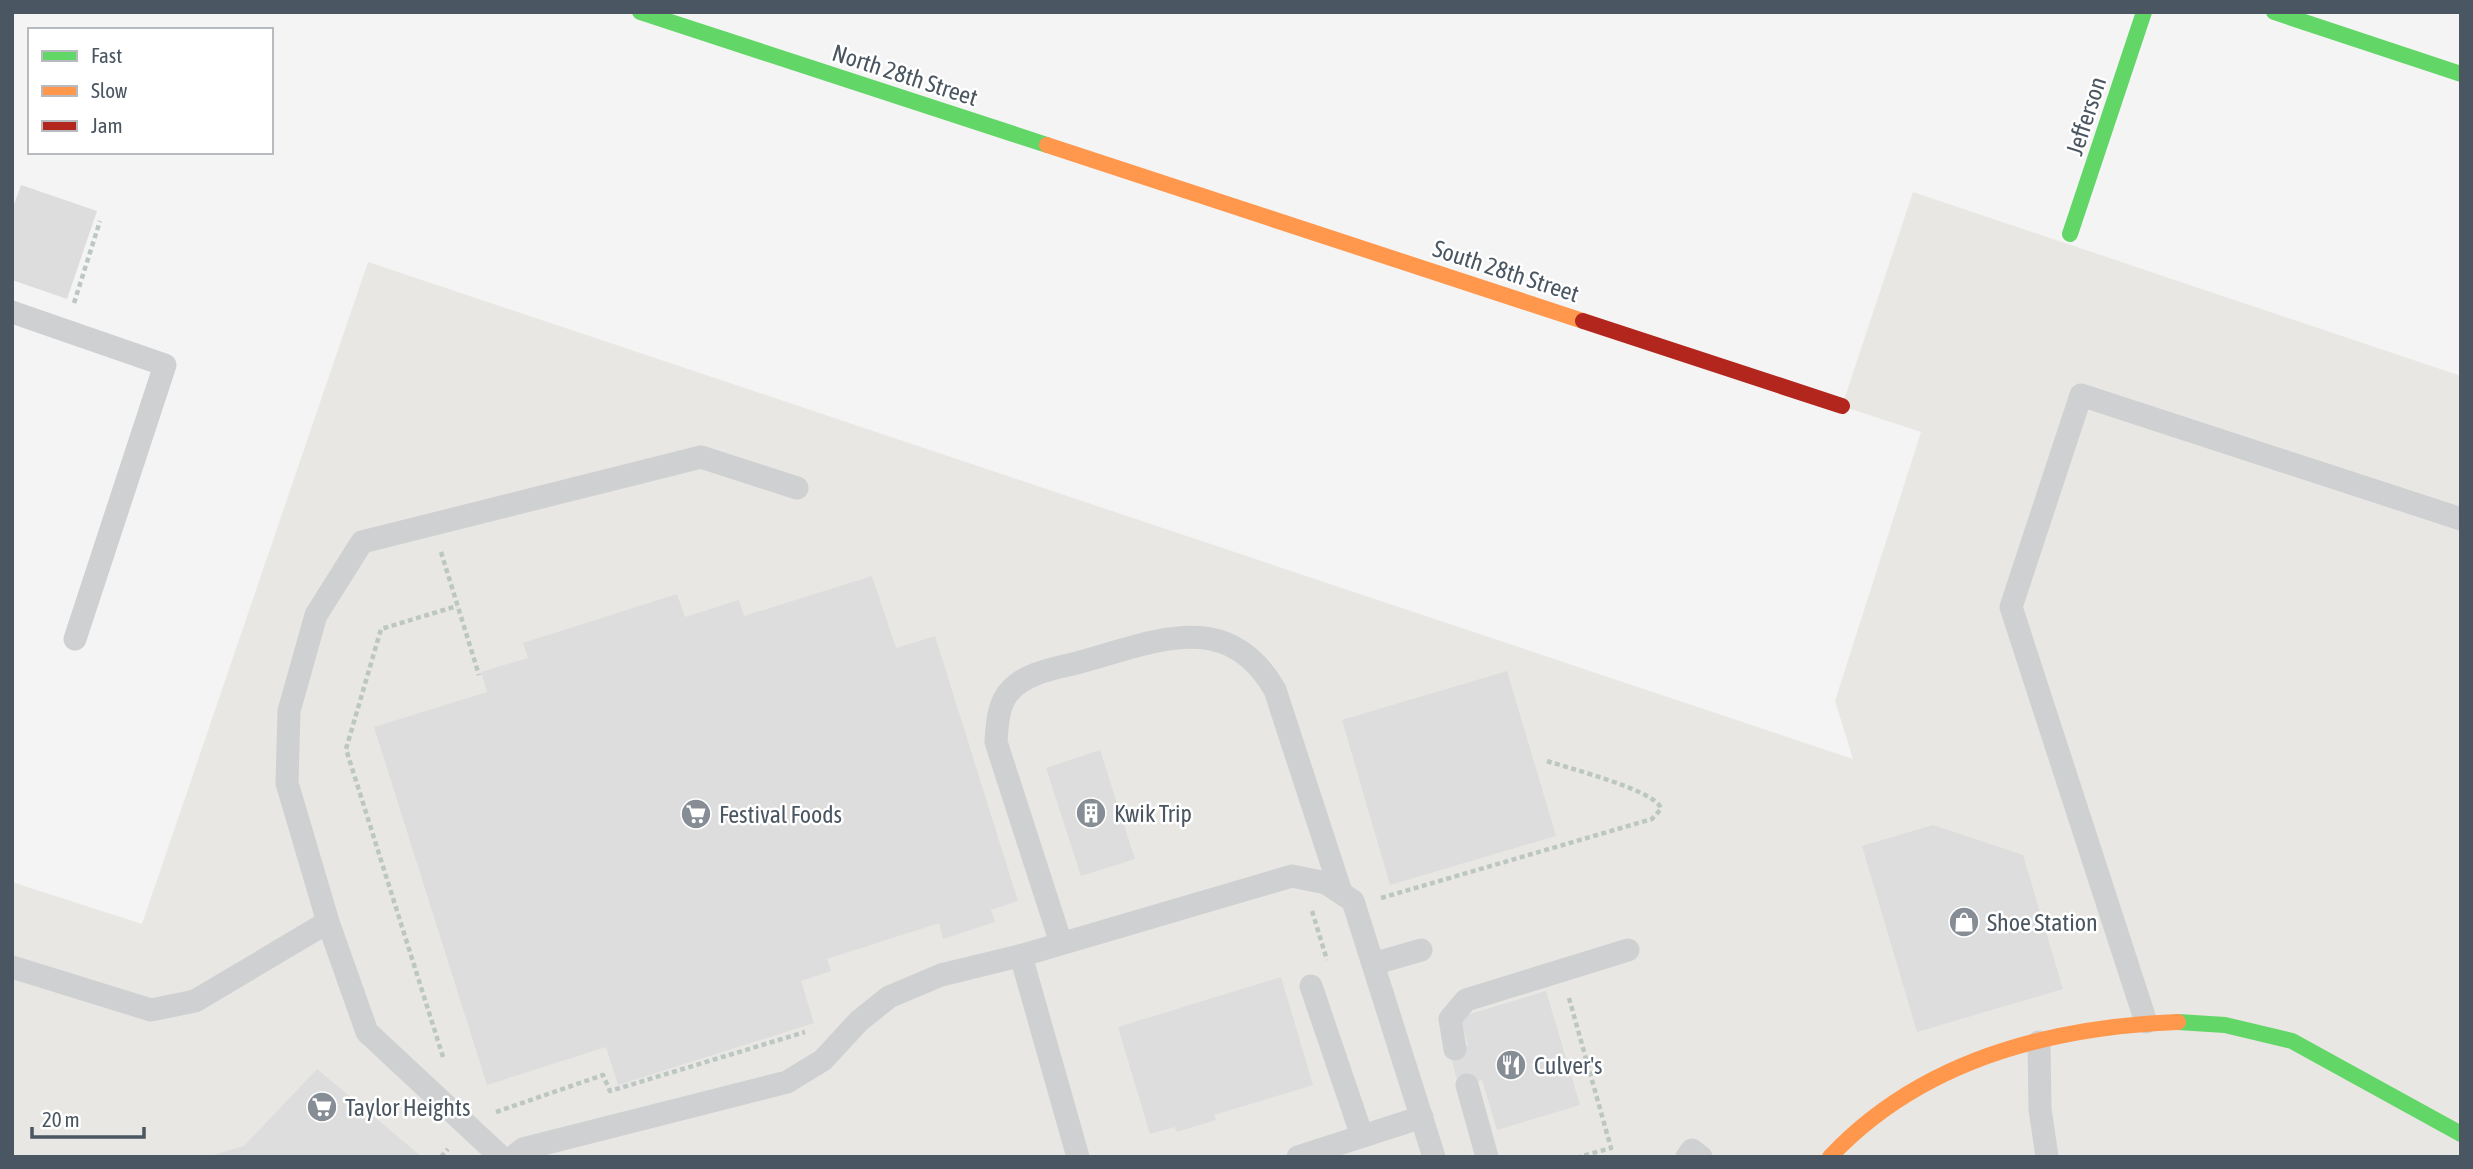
<svg xmlns="http://www.w3.org/2000/svg" width="2473" height="1169" font-family="'Asap Condensed',sans-serif">
  <style>
    .commercial { fill: #e8e7e3 }
    .building { fill: #ddddde }
    .lines { fill: none; stroke-linecap: round; stroke-linejoin: round }
    .path { stroke: #bcc7c4; stroke-width: 4.5; stroke-dasharray: 5 3.5; stroke-linecap: butt }
    .lane { stroke: #ced0d2; stroke-width: 23 }
    .fast { stroke: #63d668; stroke-width: 16 }
    .slow { stroke: #ff974d; stroke-width: 16 }
    .jam { stroke: #b3261e; stroke-width: 16 }
    .labels { text-anchor: middle; dominant-baseline: central; stroke-width: 5; stroke-linejoin: round; paint-order: stroke }
    .street-label { font-size: 24px; fill: #4a5661; stroke: #fff }
    .poi-label { font-size: 24px; fill: #4a5661; stroke: #fff; text-anchor: start }
  </style>
  <rect width="100%" height="100%" fill="#f4f4f4"/>
  <!-- commercial -->
  <path class="commercial" d="M 1913,192 L 2461,376 L 2461,1157 L 12,1157 L 12,882 L 142,924 L 368,262 L 1853,759 L 1835,701 L 1921,432 L 1842,406 Z"/>
  <!-- building -->
  <path class="building" d="M 21,185 L 97,211 L 67,299 L 12,280 L 12,210 Z
    M 872,576 L 896,648 L 935,636 L 1018,901 L 991,910 L 995,922 L 943,939 L 939,923 L 827,959 L 831,971 L 801,981 L 814,1023 L 618,1085 L 606,1047 L 487,1085 L 374,727 L 487,692 L 481,672 L 528,658 L 523,643 L 677,594 L 685,617 L 739,600 L 744,616 Z
    M 1507,671 L 1556,836 L 1390,885 L 1342,720 Z
    M 1100,750 L 1135,859 L 1081,876 L 1046,768 Z
    M 1933,825 L 2023,855 L 2063,989 L 1917,1032 L 1862,846 Z
    M 1281,977 L 1313,1085 L 1214,1115 L 1216,1120 L 1177,1132 L 1175,1127 L 1150,1134 L 1118,1027 Z
    M 1546,991 L 1580,1105 L 1497,1130 L 1482,1080 L 1459,1087 L 1449,1051 L 1468,1045 L 1460,1017 Z
    M 317,1069 L 422,1157 L 206,1157 L 244,1146 Z"/>
  <g class="lines">
    <!-- path -->
    <path class="path" d="M 74,303 L 100,221
      M 441,552 L 479,675
      M 1381,898 L 1652,819 L 1661,809 C 1658,791 1568,768 1547,761
      M 1312,911 L 1327,960
      M 1569,998 L 1611,1148 L 1579,1157
      M 443,1057 L 346,749 L 381,629 L 457,606
      M 496,1112 L 603,1075 L 610,1091 L 805,1032
      M 441,1157 L 448,1149"/>
    <!-- lane -->
    <path class="lane" d="M 12,312 L 165,365 L 75,639
      M 1061,943 L 996,742 C 997,726 998,703 1010,691 C 1027,671 1060,668 1084,661 C 1156,641 1228,608 1275,690 L 1341,892
      M 1021,956 L 1078,1157
      M 1373,964 L 1421,950
      M 12,967 L 151,1010 L 195,1001 L 328,922
      M 1311,986 L 1362,1136
      M 2146,1022 L 2011,607 L 2081,395 L 2461,519
      M 2039,1042 L 2040,1109 L 2047,1157
      M 1455,1049 L 1450,1019 L 1466,1000 L 1628,950
      M 1467,1085 L 1487,1157
      M 501,1157 L 367,1032 L 328,922 L 287,783 L 289,711 L 316,615 L 362,542 L 701,457 L 797,488
      M 513,1157 L 523,1149 L 787,1082 L 823,1060 L 859,1021 L 889,997 L 941,975 L 1023,955 L 1292,876 L 1326,883 L 1353,901 L 1434,1157
      M 1298,1157 L 1422,1117
      M 1687,1157 L 1692,1150 L 1701,1157"/>
    <!-- fast -->
    <path class="fast" d="M 640,12 L 1047,145
      M 2274,12 L 2461,74
      M 2070,234 L 2144,12
      M 2178,1022 L 2225,1025 L 2292,1041 L 2461,1134"/>
    <!-- slow -->
    <path class="slow" d="M 1047,145 L 1583,321
      M 1830,1157 C 1920,1061 2050,1027 2178,1022"/>
    <!-- jam -->
    <path class="jam" d="M 1583,321 L 1842,406"/>
  </g>
  <!-- icons -->
  <defs>
    <g id="building-disc" transform="scale(1.575)"><circle r="9.5" fill="#868d94" stroke="#fff"/><path d="M-4-6H4V6H1V3H-1V6H-4ZM-2.5-4.3h1.7v1.8h-1.7ZM.8-4.3h1.7v1.8H.8ZM-2.5-1h1.7V.8h-1.7ZM.8-1h1.7V.8H.8Z" fill="#fff"/></g>
    <g id="supermarket-disc" transform="scale(1.575)"><circle r="9.5" fill="#868d94" stroke="#fff"/><path d="M-6-5.5h2.5l.6 2H6L4.5 2H-2.5L-4.4-4H-6ZM-1.5 3.2a1.3 1.3 0 1 0 .1 0ZM3 3.2a1.3 1.3 0 1 0 .1 0Z" fill="#fff"/></g>
    <g id="shop-disc" transform="scale(1.575)"><circle r="9.5" fill="#868d94" stroke="#fff"/><path d="M-5-2.5h2.3a2.7 3.5 0 0 1 5.4 0H5L5.5 6h-11ZM-1.5-2.5h3a1.5 2.3 0 0 0-3 0Z" fill="#fff"/></g>
    <g id="restaurant-disc" transform="scale(1.575)"><circle r="9.5" fill="#868d94" stroke="#fff"/><path d="M-5-6h1v4h1v-4h1v4h1v-4h1v5L-1.5 .5V6h-2V.5L-5-1ZM5-6V6H3V1.5H1.5Q1.5-4 5-6Z" fill="#fff"/></g>
  </defs>
  <g fill-rule="evenodd">
    <use href="#building-disc" x="1091" y="813"/>
    <use href="#supermarket-disc" x="696" y="814"/>
    <use href="#shop-disc" x="1964" y="922"/>
    <use href="#restaurant-disc" x="1511" y="1065"/>
    <use href="#supermarket-disc" x="322" y="1107"/>
  </g>
  <g class="labels">
    <!-- street labels -->
    <g class="street-label">
      <text transform="translate(905 75) rotate(18)">North 28th Street</text>
      <text transform="translate(2086 116) rotate(-72)">Jefferson</text>
      <text transform="translate(1506 271) rotate(18)">South 28th Street</text>
    </g>
    <!-- poi labels -->
    <g class="poi-label">
      <text x="1114" y="813">Kwik Trip</text>
      <text x="719" y="814">Festival Foods</text>
      <text x="1987" y="922">Shoe Station</text>
      <text x="1534" y="1065">Culver's</text>
      <text x="345" y="1107">Taylor Heights</text>
    </g>
  </g>
  <!-- border -->
  <rect width="2473" height="1169" fill="none" stroke="#4a5661" stroke-width="28"/>
  <!-- legend -->
  <rect x="28" y="28" width="245" height="126" fill="#ffffff" stroke="#b7bbc0" stroke-width="2"/>
  <rect x="42" y="51" width="35" height="10" fill="#63d668" stroke="#b7bbc0" stroke-width="2"/>
  <text x="91" y="63" font-size="21" fill="#4a5661">Fast</text>
  <rect x="42" y="86" width="35" height="10" fill="#ff974d" stroke="#b7bbc0" stroke-width="2"/>
  <text x="91" y="98" font-size="21" fill="#4a5661">Slow</text>
  <rect x="42" y="121" width="35" height="10" fill="#b3261e" stroke="#b7bbc0" stroke-width="2"/>
  <text x="91" y="133" font-size="21" fill="#4a5661">Jam</text>
  <!-- scale -->
  <path d="M32 1127v10h112v-10" fill="none" stroke="#4a5661" stroke-width="3.5"/>
  <text x="42" y="1127" font-size="21" fill="#4a5661" stroke="#ffffff" stroke-width="5" paint-order="stroke">20 m</text>
</svg>
